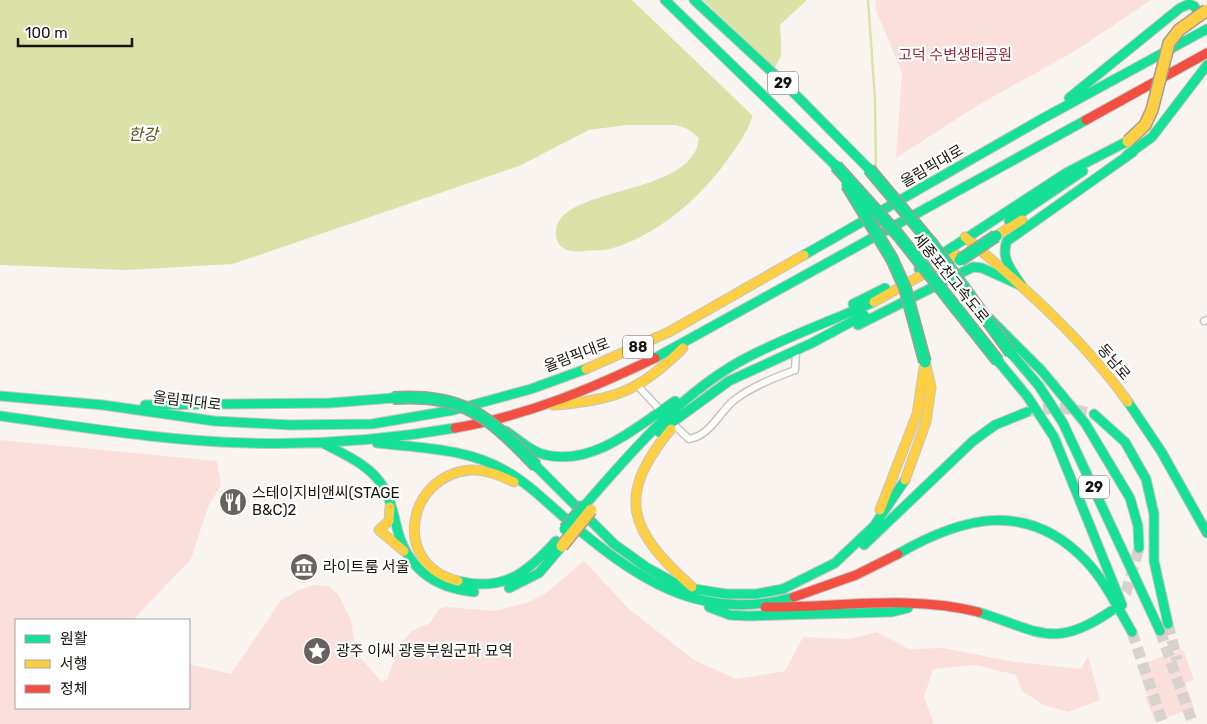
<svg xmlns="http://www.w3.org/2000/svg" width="1207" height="724" font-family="Rubik,'Noto Sans KR',sans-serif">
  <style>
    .green { fill: #fbdfdd }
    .water { fill: #dbe2a7 }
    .pier { fill: #f9f4ef }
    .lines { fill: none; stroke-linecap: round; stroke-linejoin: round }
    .stream { stroke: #dbe2a7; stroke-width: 2.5 }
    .highway-tunnel { stroke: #d7d2ce; stroke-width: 11; stroke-dasharray: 11 5.5; stroke-linecap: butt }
    .street-casing { stroke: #c8c4c0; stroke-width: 9 }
    .fast-casing { stroke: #c8c4c0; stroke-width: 11 }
    .slow-casing { stroke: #c8c4c0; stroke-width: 11 }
    .jam-casing { stroke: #c8c4c0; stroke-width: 11 }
    .street { stroke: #fefdfd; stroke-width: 6 }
    .fast { stroke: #16e098; stroke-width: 9 }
    .slow { stroke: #ffcf43; stroke-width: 9 }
    .jam { stroke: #f24e42; stroke-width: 9 }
    .fast-bridge-casing { stroke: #a59f92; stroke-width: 14; stroke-linecap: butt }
    .slow-bridge-casing { stroke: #a59f92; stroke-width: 14; stroke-linecap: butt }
    .fast-bridge { stroke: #16e098; stroke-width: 11 }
    .slow-bridge { stroke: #ffcf43; stroke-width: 11 }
    .labels { text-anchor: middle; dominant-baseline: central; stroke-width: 4.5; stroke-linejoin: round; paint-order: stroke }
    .shield { fill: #fff; stroke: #5d5a58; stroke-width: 1 }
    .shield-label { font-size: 14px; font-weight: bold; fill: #181411 }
    .park-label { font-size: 15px; fill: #912b38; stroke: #fff }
    .street-label { font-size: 15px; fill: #181411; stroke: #fff }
    .poi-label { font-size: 15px; fill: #181411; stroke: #fff; text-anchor: start }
    .water-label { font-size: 16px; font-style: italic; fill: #4e5419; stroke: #fff }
  </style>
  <rect width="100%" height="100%" fill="#f9f4ef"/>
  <!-- green -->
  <path class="green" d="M 876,0 L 1151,0 L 1075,51 L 980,104 L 896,158 L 902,73 L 875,8 Z
    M 0,440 L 217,461 L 221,485 L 208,507 L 191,559 L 133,620 L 16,620 L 16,708 L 189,708 L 189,664 L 231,674 L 281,600 L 299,590 L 314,585 L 328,586 L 338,594 L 351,620 L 356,653 L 382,682 L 387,680 L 400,644 L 412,631 L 430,623 L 439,609 L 447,607 L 494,611 L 529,602 L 546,593 L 584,561 L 629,609 L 694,660 L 736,679 L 785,671 L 803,637 L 850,639 L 877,632 L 909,649 L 943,648 L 1015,662 L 1081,669 L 1088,656 L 1100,700 L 1068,712 L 1044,705 L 1022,691 L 1016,675 L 976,665 L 933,669 L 924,697 L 934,724 L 0,724 Z
    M 1183,649 L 1194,680 L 1185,683 L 1194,707 L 1155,722 L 1145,697 L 1156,693 L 1147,695 L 1137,666 Z"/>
  <!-- water -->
  <path class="water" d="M 0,0 L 807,0 L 780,25 C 780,34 783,50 780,58 C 775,70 765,79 760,91 C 755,103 753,118 747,130 C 717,182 669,232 610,249 C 602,251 592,250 584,251 C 572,253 557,250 556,235 C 552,184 694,199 699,138 L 688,129 L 676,125 L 626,125 L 589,130 L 519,166 L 233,264 L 126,270 L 0,265 Z"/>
  <!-- pier -->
  <path class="pier" d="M 632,0 L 703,0 L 776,69 L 763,91 L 754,117 Z"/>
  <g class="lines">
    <!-- stream -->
    <path class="stream" d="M 868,0 L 875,99 L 876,172"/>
    <!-- highway-tunnel -->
    <path class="highway-tunnel" d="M 1027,412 C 1051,406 1071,408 1094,414
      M 1115,605 L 1126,592 L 1139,548
      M 1168,624 L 1177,660
      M 1160,631 L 1193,724
      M 1132,632 L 1163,724"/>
    <!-- street casing -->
    <g class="street-casing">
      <path id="street" d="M 1204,321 L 1207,320
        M 637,385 L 662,412
        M 672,423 L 689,439 C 709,436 718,415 732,402 C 750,387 774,378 795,370 L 796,351"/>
    </g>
    <!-- fast casing -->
    <g class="fast-casing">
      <path id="fast" d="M 665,0 L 836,166
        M 694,0 L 786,85 L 869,169
        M 1069,98 L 1180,8 L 1189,4 L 1194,6 L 1198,12
        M 1127,155 L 1152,137 L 1207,65
        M 1009,221 L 1083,171
        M 804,255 L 1040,120 L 1207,29
        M 919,269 L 1066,173 L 1128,141
        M 853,304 L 885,288
        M 989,318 L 1042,371 L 1085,423 L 1130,498 L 1138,526 L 1139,548
        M 858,325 L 973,267 L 982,268 L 1022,286 C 1013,272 1000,259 1007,241 L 1133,152
        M 1011,353 L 1039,386 L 1063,423 L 1160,631
        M 655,358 L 1086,120
        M 998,361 L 1027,396 L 1054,437 L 1122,605
        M 0,396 L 103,405 L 214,421 L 290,425 L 372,424 L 454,410 L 531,389 L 586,369
        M 1128,402 L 1161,451 L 1207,533
        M 145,405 L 330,403 L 393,398
        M 1094,414 L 1125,442 L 1146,479 L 1154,514 L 1154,561 L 1168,624
        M 0,416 C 82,427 165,441 248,443 C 318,445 386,440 455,428
        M 506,431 C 518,439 531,452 546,455 C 594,466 638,426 675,401
        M 659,432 L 729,381 L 812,343 L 864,315
        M 323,443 C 343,454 366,463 380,482 C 390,496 393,512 397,528 C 407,568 434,588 474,592
        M 377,443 C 420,448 467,448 506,471 C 528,483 546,502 565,518 C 634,577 699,624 794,597
        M 536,466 L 614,544 L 646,567 L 682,587 L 726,594 L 756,594 L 783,589 L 835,563 L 874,526 L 905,480
        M 585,505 C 632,451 684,390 748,357 C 789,336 833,320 874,302
        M 864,545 L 973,441 L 995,425 L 1027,412
        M 898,554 C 963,516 1028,500 1086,561 C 1105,581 1118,608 1132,632
        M 458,581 C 504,592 527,573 556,541
        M 509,588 L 539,573 L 562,546
        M 709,607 L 730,615 L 748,616 L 892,612 L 908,608
        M 978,612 C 1037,630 1053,651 1111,611"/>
    </g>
    <!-- slow casing -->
    <g class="slow-casing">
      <path id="slow" d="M 996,236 L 1022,220
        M 965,237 C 1024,287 1083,339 1128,402
        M 874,302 L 957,255
        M 586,369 L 669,332 L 804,255
        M 553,405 C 613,401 640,391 683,348
        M 671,429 C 614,498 630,531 692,587
        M 905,480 L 926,422 L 931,387 L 925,362
        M 390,507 L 389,521 L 379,530 L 404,551
        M 880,510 L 917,414 L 924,368
        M 458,581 C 391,565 406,476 470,470 C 485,469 501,476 514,482"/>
    </g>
    <!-- jam casing -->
    <g class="jam-casing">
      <path id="jam" d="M 1086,120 L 1207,53
        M 455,428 C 526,416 591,389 655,358
        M 794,597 L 856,575 L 898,554
        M 765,607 C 835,608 909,594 978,612"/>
    </g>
    <!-- street -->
    <use href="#street" class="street"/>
    <!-- fast -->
    <use href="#fast" class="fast"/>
    <!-- slow -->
    <use href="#slow" class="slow"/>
    <!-- jam -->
    <use href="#jam" class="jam"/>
    <!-- fast-bridge casing -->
    <g class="fast-bridge-casing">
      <path id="fast-bridge" d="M 836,166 L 899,236 L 998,361
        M 869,169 L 932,244 L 1011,353
        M 847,185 L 892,259 L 905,288 L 925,362
        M 960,260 L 996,236
        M 393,398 C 465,394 488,416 536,466
        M 565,529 L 585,505"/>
    </g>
    <!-- slow-bridge casing -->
    <g class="slow-bridge-casing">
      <path id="slow-bridge" d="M 1128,141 L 1145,125 L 1152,110 L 1169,43 L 1179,30 L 1207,10
        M 562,546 L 591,510"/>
    </g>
    <!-- fast-bridge -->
    <use href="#fast-bridge" class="fast-bridge"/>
    <!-- slow-bridge -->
    <use href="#slow-bridge" class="slow-bridge"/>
  </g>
  <!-- icons -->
  <defs>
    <g id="restaurant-disc" transform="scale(1.4375)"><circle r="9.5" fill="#67625f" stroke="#fff"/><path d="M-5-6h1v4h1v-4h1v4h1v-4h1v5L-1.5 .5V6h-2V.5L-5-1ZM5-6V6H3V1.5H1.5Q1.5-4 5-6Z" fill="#fff"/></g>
    <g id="museum-disc" transform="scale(1.4375)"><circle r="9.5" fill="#67625f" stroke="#fff"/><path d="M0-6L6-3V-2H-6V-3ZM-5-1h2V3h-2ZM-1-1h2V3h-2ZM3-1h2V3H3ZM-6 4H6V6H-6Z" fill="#fff"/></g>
    <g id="sight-disc" transform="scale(1.4375)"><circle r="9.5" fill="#67625f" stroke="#fff"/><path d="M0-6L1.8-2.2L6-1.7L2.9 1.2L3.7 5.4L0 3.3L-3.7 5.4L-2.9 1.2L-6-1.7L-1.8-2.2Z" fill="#fff"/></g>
  </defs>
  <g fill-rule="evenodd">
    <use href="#restaurant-disc" x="233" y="502"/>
    <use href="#museum-disc" x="304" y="567"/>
    <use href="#sight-disc" x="317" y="651"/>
  </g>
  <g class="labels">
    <!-- shield labels -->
    <g class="shield">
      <rect x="768" y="71.5" width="30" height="23" rx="4"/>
      <rect x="623" y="335.5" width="30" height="23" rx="4"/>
      <rect x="1079" y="475.5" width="30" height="23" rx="4"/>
    </g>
    <g class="shield-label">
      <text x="783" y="83">29</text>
      <text x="638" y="347">88</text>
      <text x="1094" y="487">29</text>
    </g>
    <!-- park labels -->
    <g class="park-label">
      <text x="955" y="55">고덕 수변생태공원</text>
    </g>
    <!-- street labels -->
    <g class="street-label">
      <text transform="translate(932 166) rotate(-30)">올림픽대로</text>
      <text transform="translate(951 278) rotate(51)">세종포천고속도로</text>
      <text transform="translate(577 355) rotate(-21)">올림픽대로</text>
      <text transform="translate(1114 362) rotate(50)">동남로</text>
      <text transform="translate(187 401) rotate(7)">올림픽대로</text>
    </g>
    <!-- poi labels -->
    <g class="poi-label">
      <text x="252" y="493">스테이지비앤씨(STAGE<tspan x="252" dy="17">B&amp;C)2</tspan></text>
      <text x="323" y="567">라이트룸 서울</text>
      <text x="336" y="651">광주 이씨 광릉부원군파 묘역</text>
    </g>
    <!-- water labels -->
    <g class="water-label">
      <text x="143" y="134">한강</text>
    </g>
  </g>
  <!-- legend -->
  <rect x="15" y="619" width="175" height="90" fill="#ffffff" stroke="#a3a1a0"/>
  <rect x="25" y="635" width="25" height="8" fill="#16e098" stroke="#a3a1a0"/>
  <text x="60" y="644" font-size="15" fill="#181411">원활</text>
  <rect x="25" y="660" width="25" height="8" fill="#ffcf43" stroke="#a3a1a0"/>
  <text x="60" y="669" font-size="15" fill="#181411">서행</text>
  <rect x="25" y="685" width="25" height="8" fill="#f24e42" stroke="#a3a1a0"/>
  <text x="60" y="694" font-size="15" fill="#181411">정체</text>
  <!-- scale -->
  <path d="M18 38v8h114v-8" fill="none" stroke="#181411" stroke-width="2.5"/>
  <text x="25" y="38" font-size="15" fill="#181411" stroke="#ffffff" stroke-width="4" paint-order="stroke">100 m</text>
</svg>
